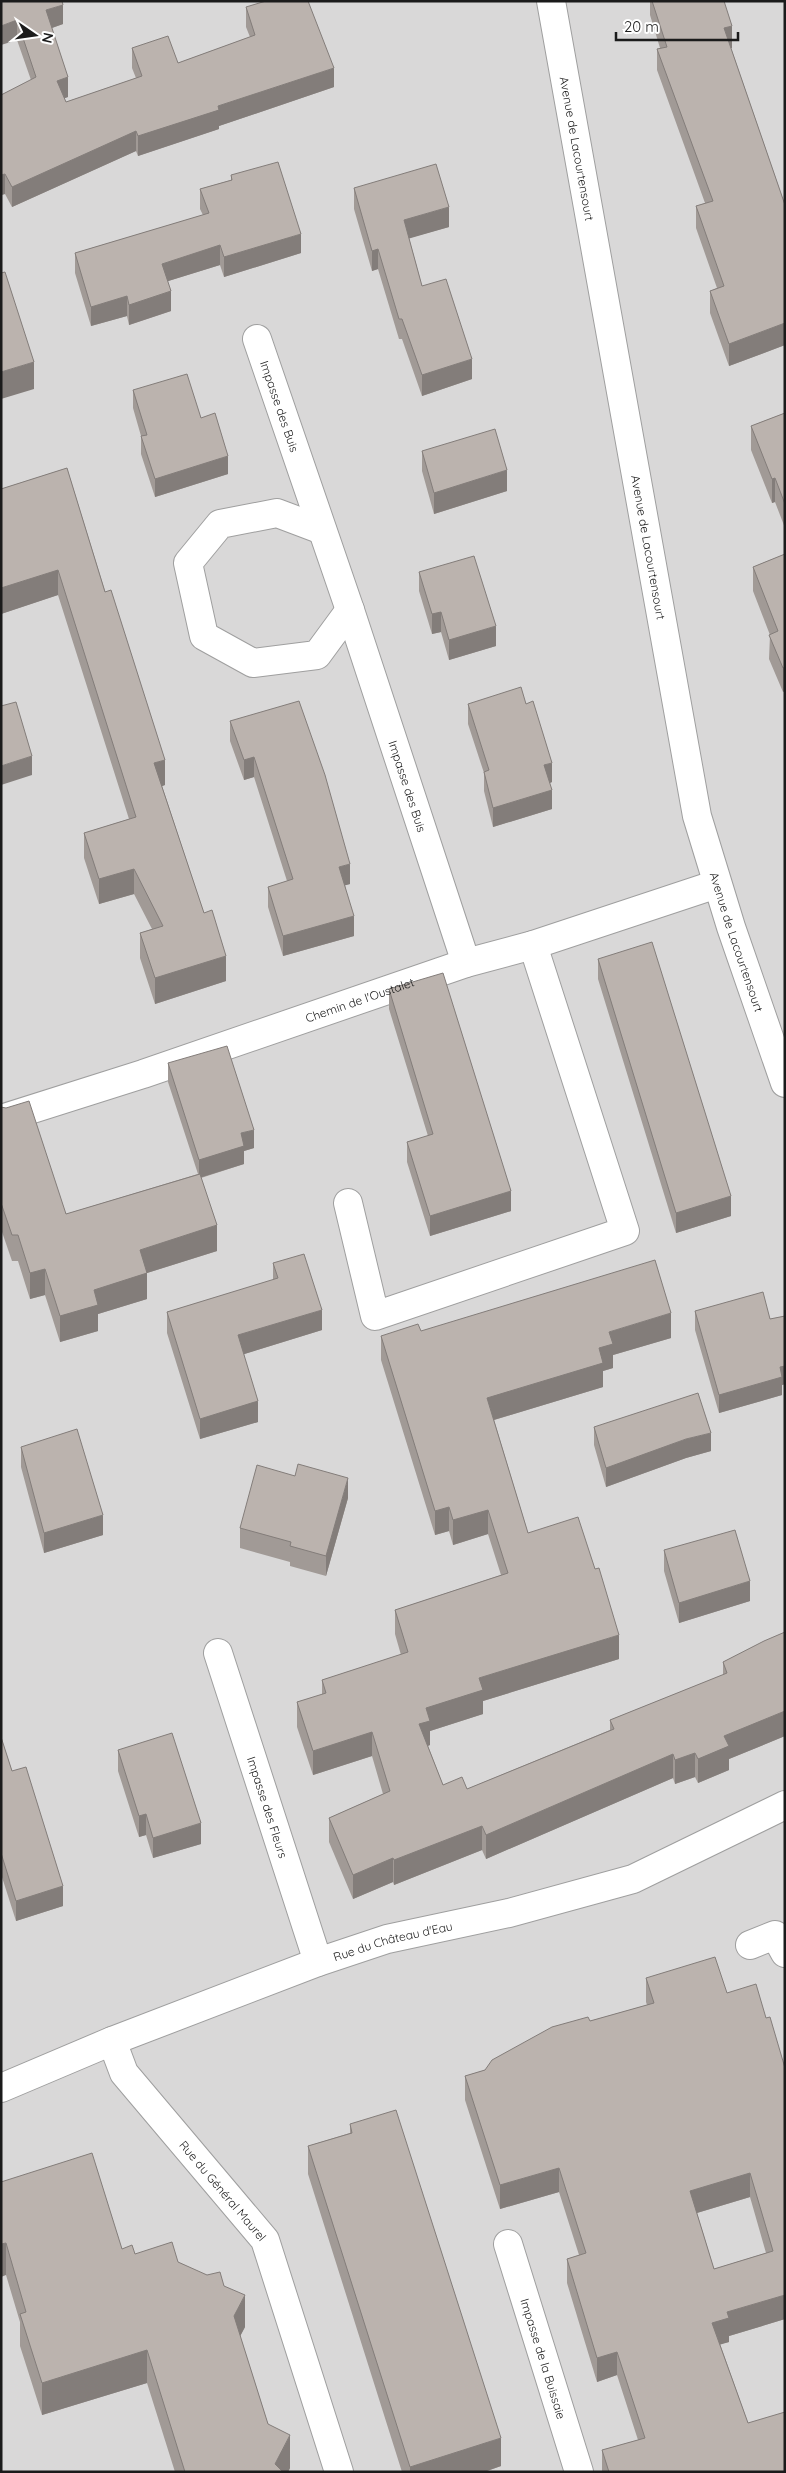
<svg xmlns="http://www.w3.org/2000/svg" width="786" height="2473" font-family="Quicksand,sans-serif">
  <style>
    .residential { fill: #d9d8d8 }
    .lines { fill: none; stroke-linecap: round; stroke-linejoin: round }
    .minor-casing { stroke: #9f9f9f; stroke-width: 30 }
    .minor { stroke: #fff; stroke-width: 28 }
    .wall { fill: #a19a96; fill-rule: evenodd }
    .shaded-wall { fill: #837d7a }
    .building { fill: #bbb3ae; stroke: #837d7a; fill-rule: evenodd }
    .labels { text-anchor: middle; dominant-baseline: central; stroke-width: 4.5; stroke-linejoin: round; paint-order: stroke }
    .street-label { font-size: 12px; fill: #1b1b1b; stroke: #fff }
  </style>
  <rect width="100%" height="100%" fill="#ebe7e1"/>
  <!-- residential -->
  <path class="residential" d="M 1,1 L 785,1 L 785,2472 L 1,2472 Z"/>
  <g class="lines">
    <!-- minor casing -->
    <g class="minor-casing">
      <g id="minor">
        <path id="s1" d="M 551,1 L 697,816 L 731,927 L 785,1083"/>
        <path id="s2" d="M 257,339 L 350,610 L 466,963"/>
        <path d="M 322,530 L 277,513 L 220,524 L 188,563 L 204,636 L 253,663 L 317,655 L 350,610"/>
        <path id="s3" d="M 1,1119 L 143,1074 L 466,963 L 533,945 L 717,884"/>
        <path d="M 348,1203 L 375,1316 L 625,1231 L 533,945"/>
        <path id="s4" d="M 218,1653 L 318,1962"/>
        <path d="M 750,1945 L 775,1935 L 785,1953"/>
        <path id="s5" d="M 112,2041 L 124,2073 L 265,2240 L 339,2472"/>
        <path id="s6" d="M 1,2088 L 112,2041 L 318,1962 L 387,1939 L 509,1913 L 633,1879 L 785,1805"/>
        <path id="s7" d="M 508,2244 L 579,2472"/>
      </g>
    </g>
    <!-- minor -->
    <use href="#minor" class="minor"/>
  </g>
  <!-- wall -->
  <path class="wall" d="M 1,1 L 63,24 L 52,28 L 68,97 L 64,98 L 66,102 L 136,78 L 132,68 L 132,48 L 178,63 L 250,37 L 246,27 L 246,7 L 334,87 L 219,126 L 219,129 L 138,156 L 136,151 L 12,207 L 5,194 L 1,195 L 1,95 L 31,80 L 17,40 Z
    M 650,1 L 724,1 L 731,48 L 785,205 L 785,345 L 729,366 L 710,313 L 710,291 L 717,288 L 696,228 L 696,206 L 705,203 L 657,70 L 657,49 L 660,48 L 650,15 Z
    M 231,175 L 301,253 L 224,277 L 220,265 L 168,281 L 171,311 L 129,325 L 127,316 L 91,326 L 75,273 L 75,253 L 203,215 L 200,209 L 200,189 L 231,180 Z
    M 354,188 L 449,227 L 409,238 L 422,286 L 472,379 L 422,396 L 402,339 L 399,339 L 378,269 L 372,271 L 354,209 Z
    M 133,390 L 201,418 L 228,474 L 155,497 L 141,454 L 141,436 L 133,408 Z
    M 785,413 L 785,528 L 775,502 L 772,503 L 751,450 L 751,426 Z
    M 422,451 L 507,491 L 434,514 L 422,471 Z
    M 67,468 L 165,785 L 162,786 L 226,981 L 155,1004 L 140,958 L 140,933 L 152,929 L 134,894 L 99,904 L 84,858 L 84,833 L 129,819 L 58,595 L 1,614 L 1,489 Z
    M 785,554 L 783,692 L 769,659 L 770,635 L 753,591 L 753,567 Z
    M 419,572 L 496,646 L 449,660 L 441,632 L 432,634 L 419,591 Z
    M 468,704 L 526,704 L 552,782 L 550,783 L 552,809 L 493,827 L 484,791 L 484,773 L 468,724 Z
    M 230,721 L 350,884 L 345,885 L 354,936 L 283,956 L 268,907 L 268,887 L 287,881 L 254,777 L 244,780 L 230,741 Z
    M 598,959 L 731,1216 L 676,1233 L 598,979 Z
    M 389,989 L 511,1211 L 430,1236 L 407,1162 L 407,1142 L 428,1136 L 389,1009 Z
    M 168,1063 L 254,1148 L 244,1151 L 244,1164 L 201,1178 L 217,1251 L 147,1273 L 147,1299 L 98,1314 L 98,1331 L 60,1342 L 45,1295 L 30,1299 L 18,1261 L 12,1261 L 1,1229 L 1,1107 L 66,1214 L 198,1174 L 168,1082 Z
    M 273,1263 L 322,1330 L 244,1354 L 258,1422 L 200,1439 L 167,1333 L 167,1312 L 273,1280 Z
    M 695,1311 L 770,1319 L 785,1316 L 785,1384 L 782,1385 L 782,1395 L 719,1413 L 695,1330 Z
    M 421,1331 L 671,1338 L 613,1355 L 613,1368 L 603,1371 L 603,1387 L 494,1420 L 528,1533 L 619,1659 L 483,1701 L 483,1714 L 430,1731 L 430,1745 L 428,1746 L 443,1785 L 467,1789 L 610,1730 L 610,1720 L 723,1675 L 723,1662 L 785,1632 L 785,1736 L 729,1759 L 729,1770 L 698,1783 L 695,1777 L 675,1784 L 673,1778 L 486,1859 L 482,1850 L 394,1885 L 393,1882 L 353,1899 L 329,1842 L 329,1818 L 383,1794 L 372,1756 L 313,1775 L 297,1727 L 297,1702 L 322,1695 L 322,1680 L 401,1655 L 395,1634 L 395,1610 L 501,1575 L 488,1534 L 453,1545 L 449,1531 L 435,1535 L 381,1360 L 381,1336 Z
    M 594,1427 L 711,1451 L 686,1458 L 606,1487 L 594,1445 Z
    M 21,1447 L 103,1535 L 44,1553 L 21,1467 Z
    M 348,1498 L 326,1576 L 290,1566 L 290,1562 L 240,1548 L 240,1528 Z
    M 664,1550 L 750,1601 L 679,1623 L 664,1571 Z
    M 1,1737 L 12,1771 L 63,1906 L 16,1921 L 1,1874 Z
    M 118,1750 L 201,1844 L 153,1858 L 146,1835 L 139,1837 L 118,1771 Z
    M 646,1978 L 727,1993 L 785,2319 L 729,2336 L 729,2342 L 720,2344 L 748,2423 L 785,2472 L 602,2472 L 602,2450 L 638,2440 L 617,2375 L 597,2382 L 567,2283 L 567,2259 L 579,2255 L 559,2192 L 500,2209 L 465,2100 L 465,2076 L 485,2070 L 590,2021 L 647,2005 L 646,2002 ZM 750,2197 L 766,2253 L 714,2269 L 697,2213 Z
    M 350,2124 L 501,2466 L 484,2472 L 402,2472 L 308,2174 L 308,2146 L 350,2133 Z
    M 1,2182 L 122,2249 L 135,2254 L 178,2262 L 224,2286 L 245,2327 L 240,2336 L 268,2424 L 290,2468 L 288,2472 L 175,2472 L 147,2383 L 42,2415 L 20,2346 L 20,2322 L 6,2275 Z"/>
  <!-- shaded-wall -->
  <path class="shaded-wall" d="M 63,5 L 63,24 L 46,30 L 46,10 Z
    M 17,20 L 17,40 L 1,45 L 1,26 Z
    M 732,26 L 732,48 L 724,50 L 724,28 Z
    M 334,68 L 334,87 L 219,126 L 219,129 L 138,156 L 138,136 L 218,106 Z
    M 68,77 L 68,97 L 57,101 L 57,81 Z
    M 136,131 L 136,151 L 12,207 L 12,187 Z
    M 5,174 L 5,194 L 1,195 L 1,175 Z
    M 449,207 L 449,227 L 404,240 L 404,220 Z
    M 301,234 L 301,253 L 224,277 L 224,257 Z
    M 220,245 L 220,265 L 162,283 L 162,264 Z
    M 378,249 L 378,269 L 372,271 L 372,251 Z
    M 171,291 L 171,311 L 129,325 L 129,305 Z
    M 127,296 L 127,316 L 91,326 L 91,307 Z
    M 785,323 L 785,345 L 729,366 L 729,344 Z
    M 472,359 L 472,379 L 422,396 L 422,375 Z
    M 34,362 L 34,389 L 1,399 L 1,372 Z
    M 228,456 L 228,474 L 155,497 L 155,479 Z
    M 507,470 L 507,491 L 434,514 L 434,493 Z
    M 775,478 L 775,502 L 772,503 L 772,479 Z
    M 58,570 L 58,595 L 1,614 L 1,588 Z
    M 441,612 L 441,632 L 432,634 L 432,614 Z
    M 496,626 L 496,646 L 449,660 L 449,640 Z
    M 785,667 L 785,691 L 783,692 L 783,668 Z
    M 32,756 L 32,775 L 1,785 L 1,766 Z
    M 254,757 L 254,777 L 244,780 L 244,760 Z
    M 165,760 L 165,785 L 154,789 L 154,763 Z
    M 552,763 L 552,782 L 544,785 L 544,765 Z
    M 552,790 L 552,809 L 493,827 L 493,808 Z
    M 350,864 L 350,884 L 339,887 L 339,867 Z
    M 134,869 L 134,894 L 99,904 L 99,879 Z
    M 354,916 L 354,936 L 283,956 L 283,936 Z
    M 226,956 L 226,981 L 155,1004 L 155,978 Z
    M 254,1130 L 254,1148 L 244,1151 L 244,1164 L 199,1178 L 199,1160 L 241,1133 Z
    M 511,1191 L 511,1211 L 430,1236 L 430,1216 Z
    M 731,1196 L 731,1216 L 676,1233 L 676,1213 Z
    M 217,1225 L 217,1251 L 147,1273 L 147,1299 L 98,1314 L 98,1331 L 60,1342 L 60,1316 L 94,1290 L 140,1250 Z
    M 45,1269 L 45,1295 L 30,1299 L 30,1273 Z
    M 322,1310 L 322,1330 L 238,1356 L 238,1335 Z
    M 671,1313 L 671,1338 L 613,1355 L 613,1368 L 603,1371 L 603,1387 L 487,1422 L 487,1398 L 599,1348 L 609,1332 Z
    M 785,1366 L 785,1384 L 782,1385 L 782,1395 L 719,1413 L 719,1395 L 780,1367 Z
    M 258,1401 L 258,1422 L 200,1439 L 200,1419 Z
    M 711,1433 L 711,1451 L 686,1458 L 606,1487 L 606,1468 L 686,1439 Z
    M 348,1478 L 348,1498 L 326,1576 L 326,1556 Z
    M 449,1507 L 449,1531 L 435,1535 L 435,1511 Z
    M 488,1510 L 488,1534 L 453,1545 L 453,1520 Z
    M 103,1515 L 103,1535 L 44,1553 L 44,1533 Z
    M 750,1581 L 750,1601 L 679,1623 L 679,1603 Z
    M 619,1635 L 619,1659 L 483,1701 L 483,1714 L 430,1731 L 430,1745 L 419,1749 L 419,1724 L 426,1708 L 479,1678 Z
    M 785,1711 L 785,1736 L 729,1759 L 729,1770 L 698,1783 L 698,1759 L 724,1736 Z
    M 372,1732 L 372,1756 L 313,1775 L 313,1751 Z
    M 695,1753 L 695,1777 L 675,1784 L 675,1760 Z
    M 673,1754 L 673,1778 L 486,1859 L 486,1835 Z
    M 146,1814 L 146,1835 L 139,1837 L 139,1816 Z
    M 201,1823 L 201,1844 L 153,1858 L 153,1838 Z
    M 482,1826 L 482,1850 L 394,1885 L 394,1860 Z
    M 393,1858 L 393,1882 L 353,1899 L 353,1875 Z
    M 63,1886 L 63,1906 L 16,1921 L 16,1901 Z
    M 559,2168 L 559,2192 L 500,2209 L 500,2185 Z
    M 750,2173 L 750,2197 L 690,2215 L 690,2191 Z
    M 6,2243 L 6,2275 L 1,2277 L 1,2244 Z
    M 245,2295 L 245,2327 L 234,2348 L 234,2316 Z
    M 785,2295 L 785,2319 L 729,2336 L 729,2342 L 712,2347 L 712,2323 L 727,2312 Z
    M 147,2350 L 147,2383 L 42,2415 L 42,2383 Z
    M 617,2352 L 617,2375 L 597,2382 L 597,2358 Z
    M 290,2435 L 290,2468 L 288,2472 L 275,2472 L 275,2464 Z
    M 501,2438 L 501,2466 L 484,2472 L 410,2472 L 410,2467 Z"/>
  <!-- building -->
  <path class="building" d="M 1,1 L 62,1 L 63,5 L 46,10 L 68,77 L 57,81 L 66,102 L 142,76 L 132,48 L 168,36 L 178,63 L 255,35 L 246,7 L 266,1 L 308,1 L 334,68 L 218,106 L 219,110 L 138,136 L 136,131 L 12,187 L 5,174 L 1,175 L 1,95 L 36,77 L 17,20 L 1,26 Z
    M 652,1 L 724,1 L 732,26 L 724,28 L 785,205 L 785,323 L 729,344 L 710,291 L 724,286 L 696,206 L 713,201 L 657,49 L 667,47 Z
    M 278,162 L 301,234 L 224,257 L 220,245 L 162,264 L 171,291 L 129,305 L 127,296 L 91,307 L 75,253 L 209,213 L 200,189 L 232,180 L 231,175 Z
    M 436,164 L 449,207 L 404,220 L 422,286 L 446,279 L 472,359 L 422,375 L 402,319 L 399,319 L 378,249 L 372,251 L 354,188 Z
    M 5,272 L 34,362 L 1,372 L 1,273 Z
    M 187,374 L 201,418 L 215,413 L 228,456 L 155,479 L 141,436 L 147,435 L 133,390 Z
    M 785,413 L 785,504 L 775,478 L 772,479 L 751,426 Z
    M 495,429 L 507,470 L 434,493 L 422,451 Z
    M 67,468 L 105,592 L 111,590 L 165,760 L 154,763 L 204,913 L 212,910 L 226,956 L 155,978 L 140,933 L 163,926 L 134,869 L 99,879 L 84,833 L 136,817 L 58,570 L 1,588 L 1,489 Z
    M 785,554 L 785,667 L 783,668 L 769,635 L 778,631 L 753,567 Z
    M 474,556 L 496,626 L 449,640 L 441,612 L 432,614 L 419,572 Z
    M 521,687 L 526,704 L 533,701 L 552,763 L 544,765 L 552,790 L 493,808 L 484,772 L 489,770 L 468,704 Z
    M 299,701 L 325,775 L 350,864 L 339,867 L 354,916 L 283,936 L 268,887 L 293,879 L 254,757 L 244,760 L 230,721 Z
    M 16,702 L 32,756 L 1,766 L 1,706 Z
    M 652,942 L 731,1196 L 676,1213 L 598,959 Z
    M 443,973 L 511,1191 L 430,1216 L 407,1142 L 433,1134 L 389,989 Z
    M 227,1046 L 254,1130 L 241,1133 L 244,1146 L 199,1160 L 168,1063 Z
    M 29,1101 L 66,1214 L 200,1174 L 217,1225 L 140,1250 L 147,1273 L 94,1290 L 98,1305 L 60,1316 L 45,1269 L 30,1273 L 18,1235 L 12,1235 L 1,1203 L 1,1107 L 6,1108 Z
    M 304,1254 L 322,1310 L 238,1335 L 258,1401 L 200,1419 L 167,1312 L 278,1278 L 273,1263 Z
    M 655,1260 L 671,1313 L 609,1332 L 613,1344 L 599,1348 L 603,1363 L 487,1398 L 528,1533 L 578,1517 L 595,1569 L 599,1568 L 619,1635 L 479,1678 L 483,1690 L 426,1708 L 430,1721 L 419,1724 L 443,1785 L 462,1777 L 467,1789 L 614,1729 L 610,1720 L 727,1673 L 723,1662 L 764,1641 L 785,1632 L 785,1711 L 724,1736 L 729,1746 L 698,1759 L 695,1753 L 675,1760 L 673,1754 L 486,1835 L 482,1826 L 394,1860 L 393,1858 L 353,1875 L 329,1818 L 390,1791 L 372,1732 L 313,1751 L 297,1702 L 326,1693 L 322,1680 L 408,1652 L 395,1610 L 508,1573 L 488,1510 L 453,1520 L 449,1507 L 435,1511 L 381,1336 L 418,1324 L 421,1331 Z
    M 763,1292 L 770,1319 L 785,1316 L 785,1366 L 780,1367 L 782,1377 L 719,1395 L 695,1311 Z
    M 698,1393 L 711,1433 L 686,1439 L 606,1468 L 594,1427 Z
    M 77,1429 L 103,1515 L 44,1533 L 21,1447 Z
    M 298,1464 L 348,1478 L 326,1556 L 290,1546 L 291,1542 L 240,1528 L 257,1465 L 295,1476 Z
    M 735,1530 L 750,1581 L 679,1603 L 664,1550 Z
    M 172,1733 L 201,1823 L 153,1838 L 146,1814 L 139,1816 L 118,1750 Z
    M 1,1737 L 12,1771 L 26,1767 L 63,1886 L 16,1901 L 1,1853 Z
    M 715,1957 L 727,1993 L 756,1984 L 766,2018 L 770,2017 L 785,2068 L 785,2295 L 727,2312 L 729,2318 L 712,2323 L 748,2423 L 785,2412 L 785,2472 L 609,2472 L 602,2450 L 645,2438 L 617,2352 L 597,2358 L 567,2259 L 586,2253 L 559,2168 L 500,2185 L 465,2076 L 485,2070 L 492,2060 L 552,2027 L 588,2017 L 590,2021 L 654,2003 L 646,1978 ZM 750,2173 L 773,2251 L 714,2269 L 690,2191 Z
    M 396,2110 L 501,2438 L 410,2467 L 308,2146 L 352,2133 L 350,2124 Z
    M 92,2153 L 122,2249 L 132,2245 L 135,2254 L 172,2242 L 178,2262 L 207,2275 L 220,2272 L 224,2286 L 245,2295 L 234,2316 L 268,2424 L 290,2435 L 275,2464 L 283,2472 L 185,2472 L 147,2350 L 42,2383 L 20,2314 L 26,2312 L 6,2243 L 1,2244 L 1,2182 Z"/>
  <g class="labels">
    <!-- street labels -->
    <g class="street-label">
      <text stroke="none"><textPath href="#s1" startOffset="150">Avenue de Lacourtensourt</textPath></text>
      <text stroke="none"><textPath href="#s2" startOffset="71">Impasse des Buis</textPath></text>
      <text stroke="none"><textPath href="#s1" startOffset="555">Avenue de Lacourtensourt</textPath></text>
      <text stroke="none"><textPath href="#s2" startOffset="472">Impasse des Buis</textPath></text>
      <text stroke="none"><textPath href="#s1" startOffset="960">Avenue de Lacourtensourt</textPath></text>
      <text stroke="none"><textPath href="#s3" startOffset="378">Chemin de l'Oustalet</textPath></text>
      <text stroke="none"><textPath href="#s4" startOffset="162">Impasse des Fleurs</textPath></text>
      <text stroke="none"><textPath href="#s6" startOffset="419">Rue du Château d'Eau</textPath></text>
      <text stroke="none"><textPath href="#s5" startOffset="188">Rue du Général Maurel</textPath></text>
      <text stroke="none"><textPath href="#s7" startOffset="120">Impasse de la Buissaie</textPath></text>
    </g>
  </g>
  <!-- border -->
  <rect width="786" height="2473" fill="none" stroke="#1b1b1b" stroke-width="5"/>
  <!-- north arrow -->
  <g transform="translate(35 35) rotate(103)" stroke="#ffffff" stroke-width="4" paint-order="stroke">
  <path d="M0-4L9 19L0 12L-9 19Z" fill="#1b1b1b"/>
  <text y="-8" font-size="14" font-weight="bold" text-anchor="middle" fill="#1b1b1b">N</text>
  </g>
  <!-- scale -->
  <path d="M616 32v8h122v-8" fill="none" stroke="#1b1b1b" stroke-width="2.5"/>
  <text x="624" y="32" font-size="15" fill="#1b1b1b" stroke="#ffffff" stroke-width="4" paint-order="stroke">20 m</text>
</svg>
